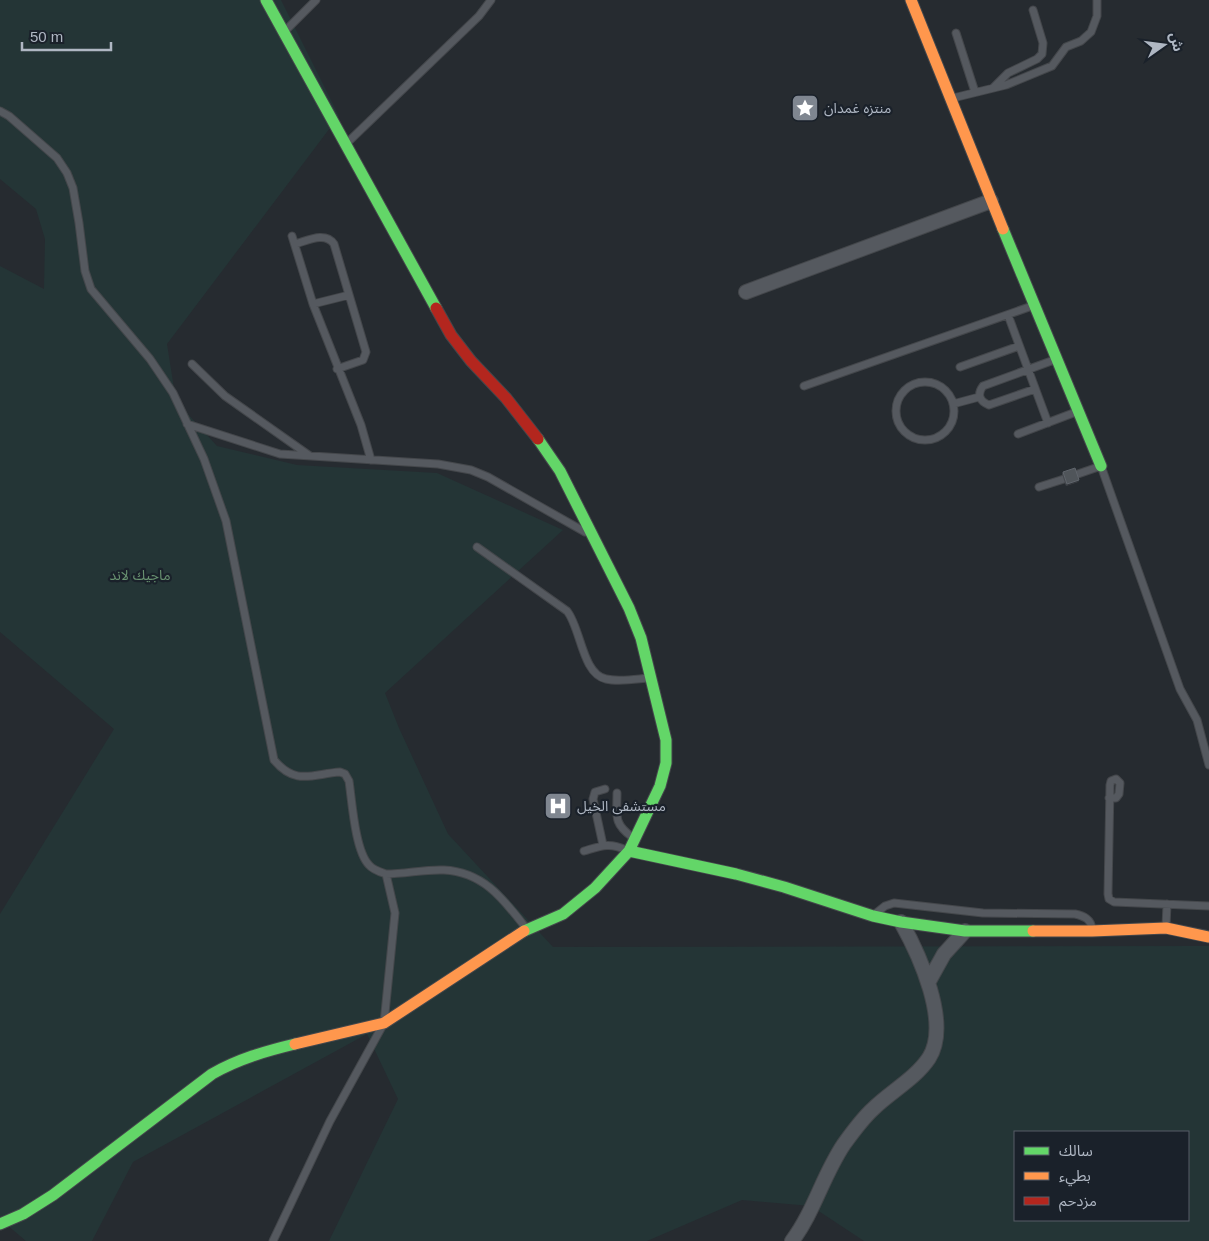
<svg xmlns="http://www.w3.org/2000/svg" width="1209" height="1241" font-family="Arial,'Noto Sans Arabic',sans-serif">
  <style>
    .green { fill: #243536; fill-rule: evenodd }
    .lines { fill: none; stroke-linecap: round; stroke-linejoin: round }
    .lane-casing { stroke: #44474b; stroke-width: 9 }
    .street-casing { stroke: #44474b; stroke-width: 16 }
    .fast-casing { stroke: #44474b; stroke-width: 13 }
    .slow-casing { stroke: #44474b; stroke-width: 13 }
    .jam-casing { stroke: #44474b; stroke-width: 13 }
    .lane { stroke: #55595f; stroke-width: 7 }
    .street { stroke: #55595f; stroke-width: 14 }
    .fast { stroke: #63d668; stroke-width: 11 }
    .slow { stroke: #ff974d; stroke-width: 11 }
    .jam { stroke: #b3261e; stroke-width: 11 }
    .wall { fill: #45494e }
    .shaded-wall { fill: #34383d }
    .building { fill: #50555a; stroke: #5f646b }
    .labels { text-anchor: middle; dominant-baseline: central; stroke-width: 4.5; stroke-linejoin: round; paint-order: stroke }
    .poi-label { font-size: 14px; fill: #afb7c3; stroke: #1a212a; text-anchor: start }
    .park-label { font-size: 14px; fill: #689170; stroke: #1a212a }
  </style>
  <rect width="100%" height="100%" fill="#262b30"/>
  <!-- green -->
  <path class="green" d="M 0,0 L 281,0 L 339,116 L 167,344 L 176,401 L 217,446 L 297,465 L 437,473 L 563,530 L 385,693 L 399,728 L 448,834 L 553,947 L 1209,946 L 1209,1241 L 864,1241 L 811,1206 L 742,1200 L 647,1241 L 329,1241 L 398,1099 L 367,1034 L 133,1162 L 92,1241 L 26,1241 L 0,1219 L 0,914 L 114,729 L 0,632 L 0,266 L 44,289 L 45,239 L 36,209 L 0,179 ZM 1015,1132 L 1188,1132 L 1188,1220 L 1015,1220 Z"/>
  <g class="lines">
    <!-- lane casing -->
    <g class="lane-casing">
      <path id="lane" d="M 287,29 L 316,0
        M 956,33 L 975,92
        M 993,88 L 1008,73 L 1037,59 L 1042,54 L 1043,43 L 1033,10
        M 953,98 L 1006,85 L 1052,66 L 1066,47 L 1081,41 L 1091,32 L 1097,16 L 1097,0
        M 0,111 L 9,116 L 57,158 L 67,173 L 73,188 L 79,223 L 85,271 L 91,289 L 150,359 L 173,393 L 204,459 L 226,521 L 274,760 C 296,786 312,774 340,772 L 345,774 L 349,781 C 352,801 355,851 369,865 C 373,870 380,872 386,874 C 406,874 425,869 444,870 C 484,872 504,900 526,928
        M 348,142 L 479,16 L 491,0
        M 292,236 L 313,304 L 361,425 L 371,460
        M 295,244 C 307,241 325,231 334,244 L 366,352 L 363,360 L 337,369
        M 313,304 L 349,295
        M 1008,315 L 1048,423
        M 192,364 L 225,396 L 310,456
        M 960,367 L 1019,346
        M896 411a29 29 0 1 1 58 0a29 29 0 1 1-58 0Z
        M 804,386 L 1032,306
        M 1035,389 L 989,405 C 979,401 977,394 983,386 L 1054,360
        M 953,404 L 979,397
        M 187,424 L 280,454 L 438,464 L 471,470 L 488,477 L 585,532
        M 1018,434 L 1076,412
        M 1075,475 L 1101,466 L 1180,689 L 1197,720 L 1209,765
        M 1039,487 L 1064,479
        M 477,547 L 567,611 C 581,628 582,674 606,679 C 619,682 636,679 649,678
        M 617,793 C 617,816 613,823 632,837
        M 1109,798 L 1116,798 L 1119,794 L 1120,783 L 1116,779 L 1111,781 L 1110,785 L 1108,894 L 1109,899 L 1114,902 L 1209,906
        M 603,845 L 593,799 L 595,792 L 605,789
        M 584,851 C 601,846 609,842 626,850
        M 875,914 L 885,906 L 894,903 L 983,913 L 1075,914 C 1084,916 1091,919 1092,929
        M 1166,926 L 1167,904
        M 273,1241 L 330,1121 L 384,1023 L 395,913 L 386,874"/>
    </g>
    <!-- street casing -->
    <g class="street-casing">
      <path id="street" d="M 746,292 L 991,201
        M 929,981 L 944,954 L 965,931
        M 792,1241 C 814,1212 823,1175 844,1144 C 852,1133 862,1119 873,1109 C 890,1092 915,1079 929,1058 C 951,1023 919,954 901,922"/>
    </g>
    <!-- fast casing -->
    <g class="fast-casing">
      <path id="fast" d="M 266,0 L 436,308
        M 1003,229 L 1101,466
        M 629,851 L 736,874 L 784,887 L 873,916 L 901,922 L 965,931 L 1033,931
        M 524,931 L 563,914 L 595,888 L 629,851 L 660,786 L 666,763 L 666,740 L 641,638 L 629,608 L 560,471 L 538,439
        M 0,1224 L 23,1214 L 53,1195 L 212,1074 C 238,1059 266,1051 295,1044"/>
    </g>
    <!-- slow casing -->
    <g class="slow-casing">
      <path id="slow" d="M 911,0 L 1003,229
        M 1033,931 L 1092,931 L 1166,928 L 1209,937
        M 295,1044 L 384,1023 L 524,931"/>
    </g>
    <!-- jam casing -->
    <g class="jam-casing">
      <path id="jam" d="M 436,308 L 451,335 L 471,361 L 506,398 L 538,439"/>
    </g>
    <!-- lane -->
    <use href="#lane" class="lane"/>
    <!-- street -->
    <use href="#street" class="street"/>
    <!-- fast -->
    <use href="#fast" class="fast"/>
    <!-- slow -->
    <use href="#slow" class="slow"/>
    <!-- jam -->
    <use href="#jam" class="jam"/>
  </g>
  <!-- wall -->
  <path class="wall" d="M 1063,472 L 1079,480 L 1078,482 L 1066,486 L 1062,474 Z"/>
  <!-- shaded-wall -->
  <path class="shaded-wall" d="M 1079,480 L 1078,482 L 1066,486 L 1067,484 Z"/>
  <!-- building -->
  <path class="building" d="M 1075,468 L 1079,480 L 1067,484 L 1063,472 Z"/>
  <!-- icons -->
  <defs>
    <g id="sight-square" transform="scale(1.4375)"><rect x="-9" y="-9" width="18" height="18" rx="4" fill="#7f8690" stroke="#1a212a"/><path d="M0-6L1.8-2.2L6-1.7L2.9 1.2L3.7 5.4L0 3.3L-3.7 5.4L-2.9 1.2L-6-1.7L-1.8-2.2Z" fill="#fff"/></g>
    <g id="hospital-square" transform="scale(1.4375)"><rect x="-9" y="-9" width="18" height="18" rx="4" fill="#7f8690" stroke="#1a212a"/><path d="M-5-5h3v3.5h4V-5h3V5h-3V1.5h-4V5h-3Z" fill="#fff"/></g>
  </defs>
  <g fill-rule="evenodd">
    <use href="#sight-square" x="805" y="108"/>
    <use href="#hospital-square" x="558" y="806"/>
  </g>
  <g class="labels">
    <!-- poi labels -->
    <g class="poi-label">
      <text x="824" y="108">منتزه غمدان</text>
      <text x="577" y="806">مستشفى الخيل</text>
    </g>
    <!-- park labels -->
    <g class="park-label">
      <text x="140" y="575">ماجيك لاند</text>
    </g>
  </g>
  <!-- legend -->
  <rect x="1014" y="1131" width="175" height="90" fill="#1a212a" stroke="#565d67"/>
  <rect x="1024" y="1147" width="25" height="8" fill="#63d668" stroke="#565d67"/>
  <text x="1059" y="1156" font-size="15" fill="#afb7c3">سالك</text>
  <rect x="1024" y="1172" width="25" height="8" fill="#ff974d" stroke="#565d67"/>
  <text x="1059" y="1181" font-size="15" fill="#afb7c3">بطيء</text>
  <rect x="1024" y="1197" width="25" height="8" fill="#b3261e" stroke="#565d67"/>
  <text x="1059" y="1206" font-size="15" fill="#afb7c3">مزدحم</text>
  <!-- north arrow -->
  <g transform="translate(1164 45) rotate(76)" stroke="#1a212a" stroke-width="4" paint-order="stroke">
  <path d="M0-4L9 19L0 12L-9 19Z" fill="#afb7c3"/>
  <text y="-8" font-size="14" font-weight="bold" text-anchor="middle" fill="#afb7c3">ش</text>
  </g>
  <!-- scale -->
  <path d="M22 42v8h89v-8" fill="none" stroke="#afb7c3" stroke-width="2.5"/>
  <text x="30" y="42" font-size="15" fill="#afb7c3" stroke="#1a212a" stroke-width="4" paint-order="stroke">50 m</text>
</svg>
